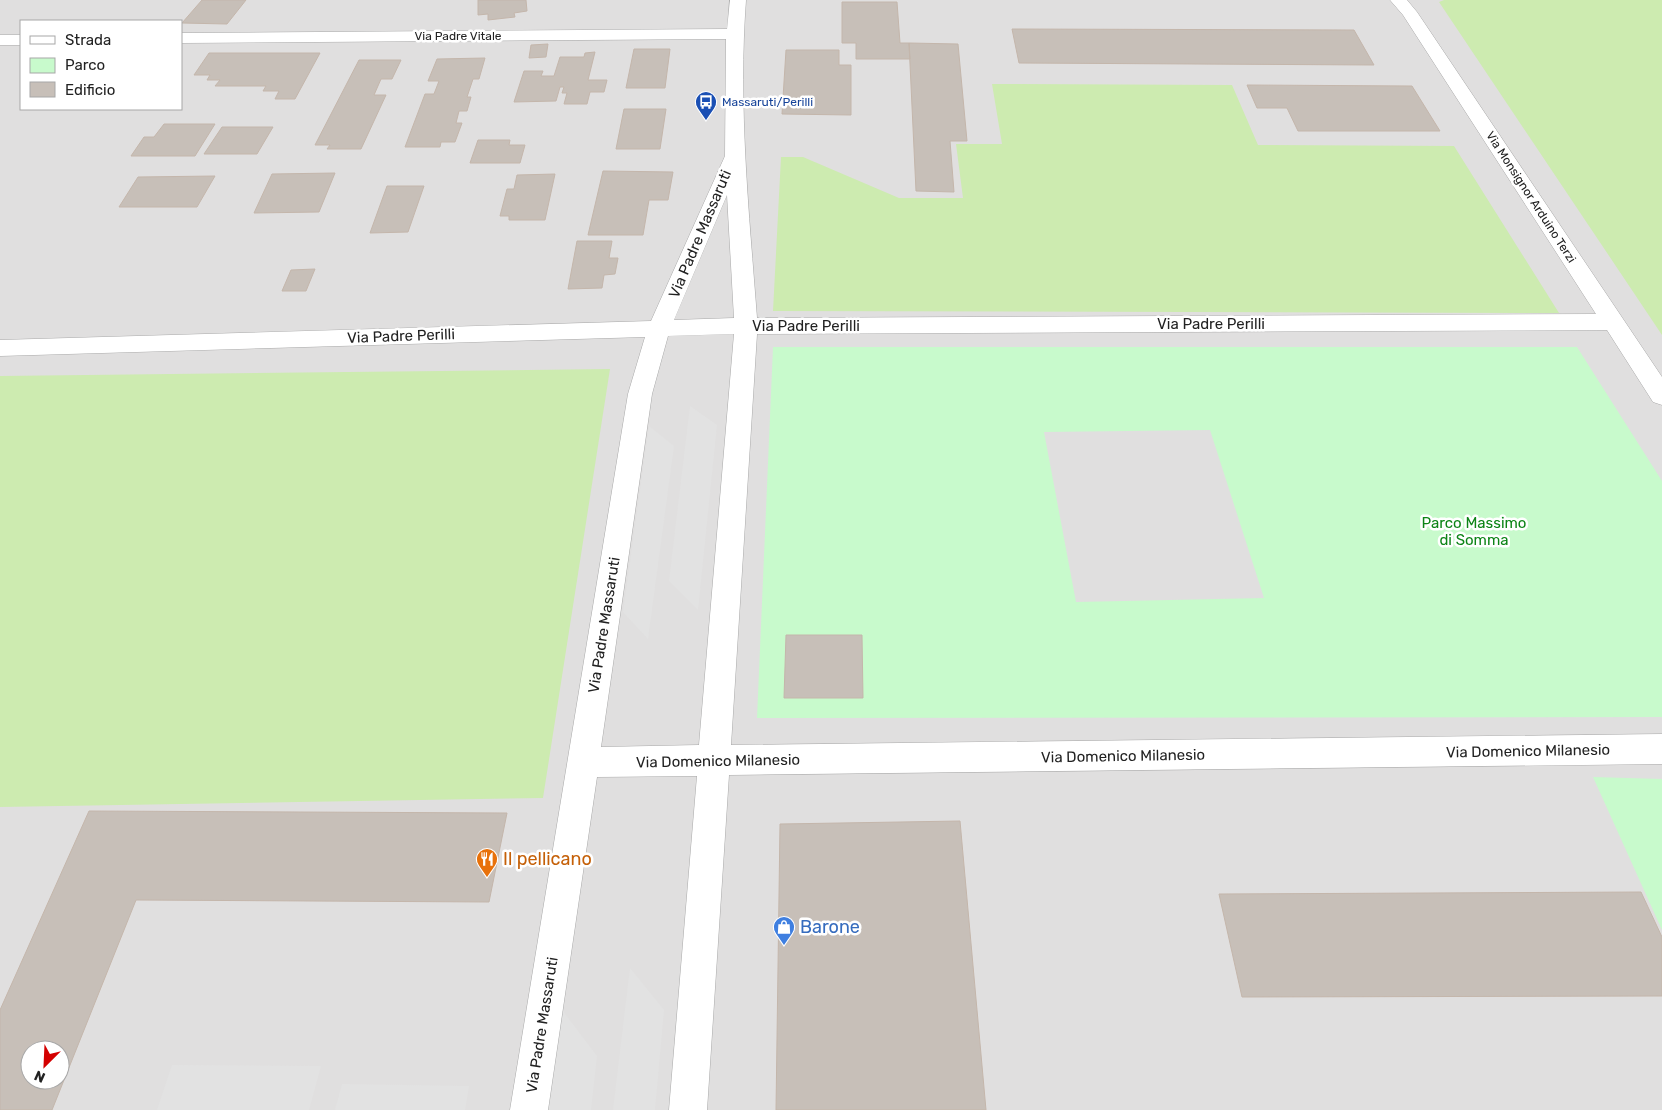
<svg xmlns="http://www.w3.org/2000/svg" width="1662" height="1110" font-family="Rubik,sans-serif">
  <style>
    .residential { fill: #e0dfdf; fill-rule: evenodd }
    .grass { fill: #cdebb0 }
    .park { fill: #c8facc; fill-rule: evenodd }
    .parking { fill: #e2e2e2 }
    .building { fill: #c7bfb8; stroke: #c4b6ab; fill-rule: evenodd }
    .lines { fill: none; stroke-linecap: round; stroke-linejoin: round }
    .minor-casing { stroke: #a9a9a9; stroke-width: 1 }
    .minor { fill: #fff; fill-rule: evenodd }
    .labels { text-anchor: middle; dominant-baseline: central; stroke-width: 5; stroke-linejoin: round; paint-order: stroke }
    .far-street-label { font-size: 12px; fill: #222; stroke: #fff }
    .far-transit-label { font-size: 12px; fill: #164399; stroke: #fff; text-anchor: start }
    .street-label { font-size: 15px; fill: #222; stroke: #fff }
    .park-label { font-size: 15px; fill: #0c8416; stroke: #fff }
    .near-food-label { font-size: 18px; fill: #c56008; stroke: #fff; text-anchor: start }
    .near-shop-label { font-size: 18px; fill: #366cbe; stroke: #fff; text-anchor: start }
  </style>
  <rect width="100%" height="100%" fill="#f2efe9"/>
  <!-- residential -->
  <path class="residential" d="M 0,0 L 1662,0 L 1662,1110 L 0,1110 ZM 21,21 L 181,21 L 181,109 L 21,109 ZM 30,1050 L 60,1050 L 60,1080 L 30,1080 Z"/>
  <!-- grass -->
  <path class="grass" d="M 1444,0 L 1662,0 L 1662,335 L 1439,2 Z
    M 992,84 L 1232,85 L 1258,145 L 1454,146 L 1559,313 L 773,311 L 781,157 L 803,157 L 899,198 L 963,198 L 956,144 L 1002,144 Z
    M 610,369 L 543,798 L 0,807 L 0,376 Z"/>
  <!-- park -->
  <path class="park" d="M 773,347 L 1577,347 L 1662,481 L 1662,717 L 757,718 ZM 1210,430 L 1264,598 L 1076,602 L 1044,432 ZM 786,635 L 861,635 L 863,698 L 784,698 Z
    M 1593,777 L 1662,779 L 1662,930 Z"/>
  <!-- parking -->
  <path class="parking" d="M 690,406 L 717,425 L 698,610 L 669,581 Z
    M 649,426 L 674,446 L 648,639 L 623,612 Z
    M 630,968 L 664,1010 L 655,1110 L 613,1110 Z
    M 562,1010 L 597,1056 L 591,1110 L 548,1110 Z
    M 172,1065 L 321,1066 L 309,1110 L 157,1110 Z
    M 342,1084 L 469,1086 L 465,1110 L 335,1110 Z"/>
  <!-- building -->
  <path class="building" d="M 202,0 L 246,0 L 227,24 L 182,23 Z
    M 478,0 L 526,0 L 527,11 L 514,13 L 515,17 L 488,20 L 488,14 L 478,15 Z
    M 842,2 L 897,2 L 900,43 L 909,43 L 910,59 L 856,59 L 856,43 L 842,43 Z
    M 1012,29 L 1354,30 L 1374,65 L 1019,63 Z
    M 909,43 L 958,44 L 967,141 L 950,141 L 954,192 L 916,191 Z
    M 548,44 L 546,57 L 529,58 L 531,45 Z
    M 634,49 L 670,49 L 665,88 L 626,88 Z
    M 786,50 L 839,50 L 839,65 L 851,65 L 851,115 L 782,114 Z
    M 595,52 L 588,80 L 607,80 L 604,92 L 590,92 L 587,104 L 564,104 L 567,93 L 562,93 L 564,87 L 560,87 L 556,101 L 514,102 L 524,71 L 543,71 L 541,76 L 554,76 L 560,57 L 584,57 L 585,53 Z
    M 209,53 L 320,53 L 295,99 L 275,99 L 279,91 L 263,91 L 266,86 L 215,86 L 220,80 L 207,80 L 210,75 L 194,75 Z
    M 485,58 L 479,79 L 473,79 L 467,97 L 471,97 L 467,111 L 459,111 L 456,123 L 462,123 L 455,142 L 441,142 L 440,147 L 405,147 L 425,94 L 434,94 L 439,81 L 428,81 L 437,59 Z
    M 359,60 L 401,60 L 392,79 L 381,79 L 374,95 L 386,95 L 361,149 L 327,149 L 330,145 L 315,145 Z
    M 1247,85 L 1412,86 L 1440,131 L 1298,131 L 1287,108 L 1257,108 Z
    M 624,109 L 666,109 L 660,149 L 616,149 Z
    M 164,124 L 215,124 L 195,156 L 131,156 L 144,137 L 154,137 Z
    M 222,127 L 273,127 L 257,154 L 204,154 Z
    M 478,140 L 510,140 L 509,145 L 525,145 L 520,163 L 470,163 Z
    M 603,171 L 673,172 L 668,200 L 649,200 L 643,235 L 588,235 Z
    M 335,173 L 319,212 L 254,213 L 272,174 Z
    M 555,174 L 545,220 L 509,220 L 509,216 L 500,216 L 507,189 L 514,189 L 517,175 Z
    M 215,176 L 197,207 L 119,207 L 138,177 Z
    M 387,186 L 424,186 L 408,232 L 370,233 Z
    M 577,241 L 612,241 L 609,258 L 618,258 L 615,274 L 604,275 L 602,288 L 568,289 Z
    M 315,269 L 306,291 L 282,291 L 291,270 Z
    M 786,635 L 862,635 L 863,698 L 784,698 Z
    M 89,811 L 507,813 L 489,902 L 136,900 L 52,1110 L 0,1110 L 0,1010 ZM 30,1050 L 60,1050 L 60,1080 L 30,1080 Z
    M 960,821 L 986,1110 L 776,1110 L 780,824 Z
    M 1641,892 L 1662,937 L 1662,996 L 1242,997 L 1219,894 Z"/>
  <g class="lines">
    <!-- minor casing -->
    <g class="minor-casing">
      <path id="minor" d="M 730,0 L 746,0 C 738,106 749,212 757,318 L 1596,314 L 1403,15 L 1390,0 L 1407,0 L 1417,12 L 1662,377 L 1662,405 L 1653,402 L 1607,330 L 757,334 L 731,745 L 1662,734 L 1662,764 L 729,775 L 707,1110 L 669,1110 L 697,776 L 597,777 L 548,1110 L 510,1110 L 628,394 L 645,337 L 0,356 L 0,340 L 651,321 L 725,156 L 726,39 L 181,43 L 181,33 L 727,29 ZM 727,195 L 734,318 L 674,320 ZM 734,334 L 699,745 L 601,747 L 652,394 L 668,336 Z
        M 0,35 L 21,35 L 21,45 L 0,45 Z"/>
    </g>
    <!-- minor -->
    <use href="#minor" class="minor"/>
  </g>
  <!-- icons -->
  <defs>
    <g id="bus-pin" transform="scale(1.125)"><path d="M0 17L-7.5 6A9.5 9.5 0 1 1 7.5 6Z" fill="#1a4fb4" stroke="#fff"/><path d="M-5-6H5V4H4V6H2V4H-2V6H-4V4H-5ZM-3.5-4V0h7V-4ZM-3.5 1.2v1.5H-2V1.2ZM2 1.2v1.5H3.5V1.2Z" fill="#fff"/></g>
    <g id="restaurant-pin" transform="scale(1.125)"><path d="M0 17L-7.5 6A9.5 9.5 0 1 1 7.5 6Z" fill="#e8710a" stroke="#fff"/><path d="M-5-6h1v4h1v-4h1v4h1v-4h1v5L-1.5 .5V6h-2V.5L-5-1ZM5-6V6H3V1.5H1.5Q1.5-4 5-6Z" fill="#fff"/></g>
    <g id="shop-pin" transform="scale(1.125)"><path d="M0 17L-7.5 6A9.5 9.5 0 1 1 7.5 6Z" fill="#3f7fe0" stroke="#fff"/><path d="M-5-2.5h2.3a2.7 3.5 0 0 1 5.4 0H5L5.5 6h-11ZM-1.5-2.5h3a1.5 2.3 0 0 0-3 0Z" fill="#fff"/></g>
  </defs>
  <g fill-rule="evenodd">
    <use href="#bus-pin" x="706" y="102"/>
    <use href="#restaurant-pin" x="487" y="859"/>
    <use href="#shop-pin" x="784" y="927"/>
  </g>
  <g class="labels">
    <!-- far-street labels -->
    <g class="far-street-label">
      <text x="458" y="36">Via Padre Vitale</text>
      <text transform="translate(1531 197) rotate(57)">Via Monsignor Arduino Terzi</text>
    </g>
    <!-- far-transit labels -->
    <g class="far-transit-label">
      <text x="722" y="102">Massaruti/Perilli</text>
    </g>
    <!-- street labels -->
    <g class="street-label">
      <text transform="translate(700 234) rotate(-67)">Via Padre Massaruti</text>
      <text x="1211" y="324">Via Padre Perilli</text>
      <text x="806" y="326">Via Padre Perilli</text>
      <text transform="translate(401 336) rotate(-2)">Via Padre Perilli</text>
      <text transform="translate(604 625) rotate(-81)">Via Padre Massaruti</text>
      <text transform="translate(1528 751) rotate(-1)">Via Domenico Milanesio</text>
      <text transform="translate(1123 756) rotate(-1)">Via Domenico Milanesio</text>
      <text transform="translate(718 761) rotate(-1)">Via Domenico Milanesio</text>
      <text transform="translate(542 1025) rotate(-81)">Via Padre Massaruti</text>
    </g>
    <!-- park labels -->
    <g class="park-label">
      <text x="1474" y="523">Parco Massimo<tspan x="1474" dy="17">di Somma</tspan></text>
    </g>
    <!-- near-food labels -->
    <g class="near-food-label">
      <text x="503" y="859">Il pellicano</text>
    </g>
    <!-- near-shop labels -->
    <g class="near-shop-label">
      <text x="800" y="927">Barone</text>
    </g>
  </g>
  <!-- legend -->
  <rect x="20" y="20" width="162" height="90" fill="#ffffff" stroke="#a7a7a7"/>
  <rect x="30" y="36" width="25" height="8" fill="#ffffff" stroke="#a7a7a7"/>
  <text x="65" y="45" font-size="15" fill="#222222">Strada</text>
  <rect x="30" y="58" width="25" height="15" fill="#c8facc" stroke="#a7a7a7"/>
  <text x="65" y="70" font-size="15" fill="#222222">Parco</text>
  <rect x="30" y="82" width="25" height="15" fill="#c7bfb8" stroke="#a7a7a7"/>
  <text x="65" y="95" font-size="15" fill="#222222">Edificio</text>
  <!-- north arrow -->
  <g transform="translate(45 1065) rotate(204)"><circle r="24" fill="#ffffff" stroke="#a7a7a7"/>
  <path d="M0-4L9 19L0 12L-9 19Z" fill="#d40000"/>
  <text y="-8" font-size="14" font-weight="bold" text-anchor="middle" fill="#222222">N</text>
  </g>
</svg>
